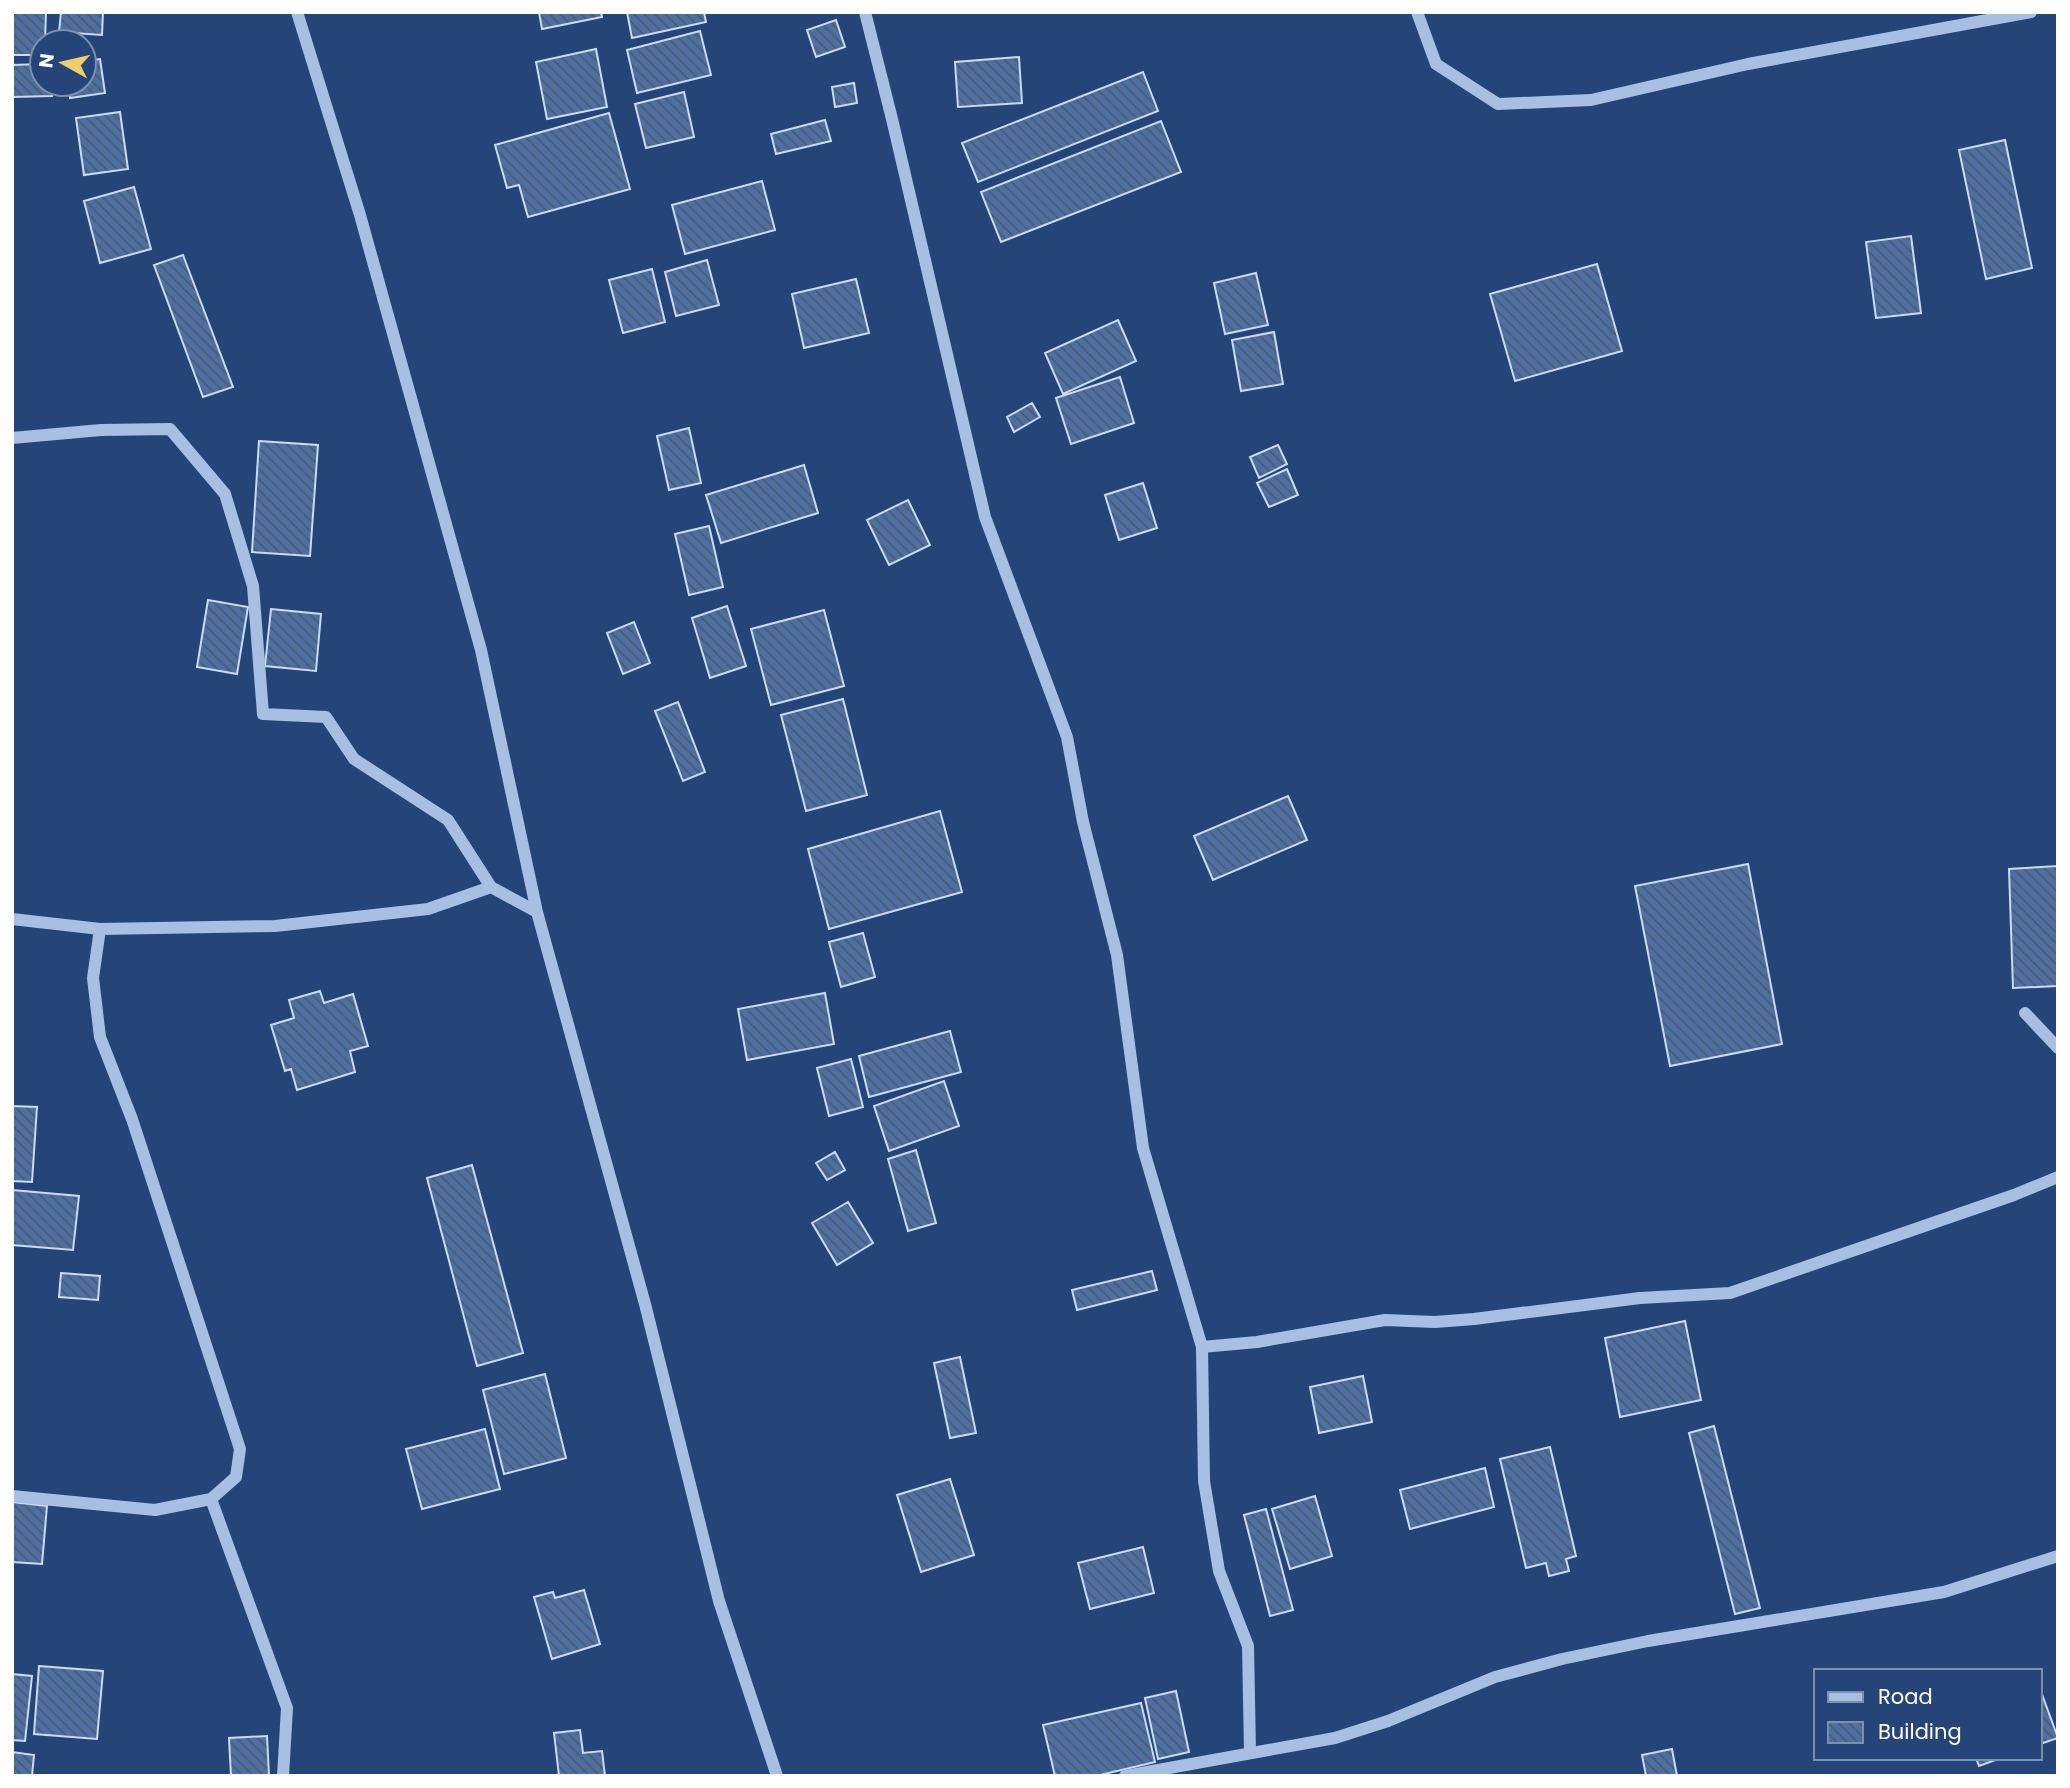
<svg xmlns="http://www.w3.org/2000/svg" width="2070" height="1788" font-family="Poppins,sans-serif">
  <style>
    .building { fill: url(#building-back-hatch); stroke: #c9daf3; stroke-width: 2 }
    .lines { fill: none; stroke-linecap: round; stroke-linejoin: round }
    .minor { stroke: #a7bfe3; stroke-width: 12 }
  </style>
  <defs>
    <pattern id="building-back-hatch" width="6" height="6" patternUnits="userSpaceOnUse" patternTransform="scale(1.75)"><rect width="6" height="6" fill="#4d6fa2"/><path d="M-1 5l2 2M0 0l6 6M5-1l2 2" fill="none" stroke="#4c5a6e"/></pattern>
  </defs>
  <rect width="100%" height="100%" fill="#254578"/>
  <!-- building -->
  <path class="building" d="M 12,12 L 46,12 L 45,42 L 42,42 L 42,55 L 12,55 Z
    M 61,12 L 103,12 L 102,35 L 59,32 Z
    M 539,12 L 601,12 L 602,17 L 542,29 Z
    M 627,12 L 704,12 L 706,22 L 632,38 Z
    M 836,20 L 845,47 L 816,57 L 807,30 Z
    M 700,31 L 711,75 L 637,93 L 627,50 Z
    M 596,49 L 607,107 L 547,119 L 536,62 Z
    M 1019,57 L 1022,103 L 958,107 L 955,62 Z
    M 100,59 L 105,93 L 70,98 L 68,84 L 84,84 L 84,61 Z
    M 42,64 L 42,84 L 51,84 L 52,96 L 12,97 L 12,65 Z
    M 1143,72 L 1158,111 L 978,182 L 962,143 Z
    M 854,83 L 857,103 L 835,107 L 832,87 Z
    M 684,92 L 694,137 L 646,148 L 635,104 Z
    M 120,112 L 128,169 L 84,175 L 76,118 Z
    M 609,113 L 630,189 L 528,217 L 519,185 L 507,188 L 495,145 Z
    M 825,120 L 831,141 L 776,154 L 771,134 Z
    M 1161,121 L 1181,172 L 1001,242 L 981,192 Z
    M 2005,140 L 2032,268 L 1986,279 L 1959,150 Z
    M 762,181 L 775,230 L 685,254 L 672,205 Z
    M 134,187 L 151,249 L 100,263 L 84,201 Z
    M 1911,236 L 1921,313 L 1876,318 L 1866,242 Z
    M 183,255 L 233,387 L 203,397 L 154,265 Z
    M 707,260 L 719,305 L 676,316 L 665,272 Z
    M 1597,264 L 1622,351 L 1515,381 L 1490,294 Z
    M 652,269 L 665,322 L 623,333 L 609,280 Z
    M 1256,273 L 1268,325 L 1225,334 L 1214,283 Z
    M 856,279 L 869,333 L 804,348 L 792,294 Z
    M 1118,320 L 1136,361 L 1063,394 L 1045,353 Z
    M 1274,332 L 1283,384 L 1241,391 L 1232,340 Z
    M 1120,377 L 1134,423 L 1071,444 L 1056,398 Z
    M 1032,403 L 1040,417 L 1014,432 L 1007,417 Z
    M 689,428 L 701,483 L 669,490 L 657,436 Z
    M 259,441 L 318,445 L 310,556 L 252,552 Z
    M 1278,445 L 1287,464 L 1259,478 L 1250,457 Z
    M 804,465 L 818,513 L 721,543 L 706,495 Z
    M 1287,469 L 1298,495 L 1269,507 L 1257,483 Z
    M 1143,483 L 1157,528 L 1119,540 L 1105,495 Z
    M 908,500 L 930,545 L 889,565 L 867,520 Z
    M 709,526 L 723,587 L 689,595 L 675,534 Z
    M 208,600 L 248,607 L 237,674 L 197,667 Z
    M 727,606 L 746,666 L 710,678 L 692,618 Z
    M 271,609 L 321,614 L 316,671 L 265,666 Z
    M 824,610 L 844,686 L 771,705 L 751,629 Z
    M 634,622 L 650,663 L 623,674 L 607,633 Z
    M 843,699 L 867,795 L 806,811 L 781,715 Z
    M 678,702 L 705,772 L 683,781 L 655,711 Z
    M 1288,796 L 1307,840 L 1213,880 L 1194,836 Z
    M 940,811 L 962,892 L 829,929 L 808,849 Z
    M 1748,864 L 1782,1044 L 1670,1066 L 1635,886 Z
    M 2058,866 L 2058,986 L 2013,988 L 2009,869 Z
    M 863,933 L 875,977 L 841,987 L 829,942 Z
    M 320,991 L 324,1003 L 353,994 L 368,1046 L 350,1051 L 355,1072 L 297,1090 L 291,1069 L 285,1071 L 271,1025 L 294,1018 L 289,1000 Z
    M 825,993 L 834,1044 L 747,1060 L 738,1009 Z
    M 950,1031 L 961,1072 L 869,1097 L 859,1056 Z
    M 851,1059 L 863,1107 L 829,1116 L 817,1068 Z
    M 944,1081 L 959,1126 L 889,1151 L 874,1106 Z
    M 12,1106 L 37,1107 L 32,1182 L 12,1181 Z
    M 916,1150 L 936,1223 L 908,1231 L 888,1159 Z
    M 835,1152 L 845,1170 L 827,1180 L 816,1163 Z
    M 472,1165 L 523,1353 L 477,1366 L 427,1178 Z
    M 12,1190 L 79,1196 L 73,1250 L 12,1245 Z
    M 848,1202 L 873,1243 L 837,1265 L 812,1223 Z
    M 1152,1271 L 1157,1290 L 1077,1310 L 1072,1290 Z
    M 61,1273 L 100,1276 L 98,1300 L 59,1297 Z
    M 1685,1321 L 1701,1400 L 1620,1417 L 1605,1338 Z
    M 960,1357 L 976,1433 L 950,1438 L 934,1363 Z
    M 545,1374 L 566,1458 L 504,1474 L 483,1390 Z
    M 1363,1376 L 1372,1422 L 1319,1433 L 1310,1387 Z
    M 1714,1426 L 1760,1608 L 1735,1614 L 1689,1433 Z
    M 485,1429 L 500,1489 L 422,1509 L 406,1449 Z
    M 1550,1447 L 1576,1556 L 1566,1559 L 1569,1571 L 1549,1576 L 1546,1563 L 1526,1568 L 1500,1459 Z
    M 1485,1468 L 1494,1507 L 1410,1529 L 1400,1490 Z
    M 950,1479 L 974,1555 L 921,1572 L 897,1495 Z
    M 1315,1496 L 1332,1556 L 1290,1569 L 1272,1509 Z
    M 12,1502 L 47,1506 L 42,1564 L 12,1562 Z
    M 1266,1509 L 1293,1610 L 1270,1616 L 1244,1515 Z
    M 1143,1547 L 1154,1593 L 1090,1609 L 1078,1563 Z
    M 584,1590 L 600,1644 L 552,1659 L 534,1597 L 553,1592 L 555,1598 Z
    M 39,1666 L 103,1671 L 97,1739 L 34,1734 Z
    M 12,1674 L 32,1676 L 25,1741 L 12,1740 Z
    M 2040,1689 L 2058,1738 L 2040,1744 Z
    M 1176,1691 L 1189,1752 L 1158,1759 L 1145,1698 Z
    M 1141,1703 L 1155,1762 L 1096,1776 L 1055,1776 L 1043,1725 Z
    M 580,1730 L 583,1753 L 602,1751 L 605,1776 L 559,1776 L 554,1733 Z
    M 267,1736 L 269,1776 L 231,1776 L 229,1738 Z
    M 1672,1749 L 1677,1776 L 1646,1776 L 1642,1755 Z
    M 12,1752 L 34,1755 L 32,1776 L 12,1776 Z
    M 1976,1758 L 2001,1758 L 1979,1766 Z"/>
  <g class="lines">
    <!-- minor -->
    <path class="minor" d="M 297,12 L 360,215 L 481,650 L 537,912 L 645,1304 L 719,1601 L 777,1776
      M 865,12 L 892,119 L 985,517 L 1067,737 L 1083,822 L 1117,955 L 1143,1148 L 1202,1347 L 1204,1481 L 1219,1571 L 1248,1646 L 1250,1752
      M 1417,12 L 1436,64 L 1498,104 L 1591,100 L 1748,64 L 2031,12
      M 12,438 L 101,430 L 170,429 L 225,494 L 253,586 L 263,714 L 326,717 L 354,759 L 448,820 L 491,887 L 537,912
      M 12,919 L 100,929 L 275,926 L 428,909 L 491,887
      M 100,929 L 93,978 L 100,1037 L 132,1119 L 240,1449 L 236,1477 L 211,1499
      M 2025,1013 L 2058,1048
      M 1202,1347 L 1257,1342 L 1385,1320 L 1435,1322 L 1474,1319 L 1640,1298 L 1730,1293 L 2014,1195 L 2058,1177
      M 12,1496 L 155,1510 L 211,1499 L 287,1708 L 283,1776
      M 1125,1776 L 1335,1738 L 1388,1721 L 1495,1677 L 1562,1659 L 1648,1641 L 1944,1592 L 2058,1556"/>
  </g>
  <!-- border -->
  <rect width="2070" height="1788" fill="none" stroke="#ffffff" stroke-width="28"/>
  <!-- legend -->
  <rect x="1814" y="1669" width="228" height="91" fill="#254578" stroke="#7c8fae" stroke-width="2"/>
  <rect x="1828" y="1692" width="35" height="10" fill="#a7bfe3" stroke="#7c8fae" stroke-width="2"/>
  <text x="1878" y="1704" font-size="21" fill="#ffffff">Road</text>
  <rect x="1828" y="1722" width="35" height="21" fill="url(#building-back-hatch)" stroke="#7c8fae" stroke-width="2"/>
  <text x="1878" y="1739" font-size="21" fill="#ffffff">Building</text>
  <!-- north arrow -->
  <g transform="translate(63 63) rotate(278)"><circle r="33" fill="#254578" stroke="#7c8fae" stroke-width="2"/>
  <path d="M0-5L12 26L0 18L-12 26Z" fill="#edce6b"/>
  <text y="-10" font-size="19" font-weight="bold" text-anchor="middle" fill="#ffffff">N</text>
  </g>
</svg>
